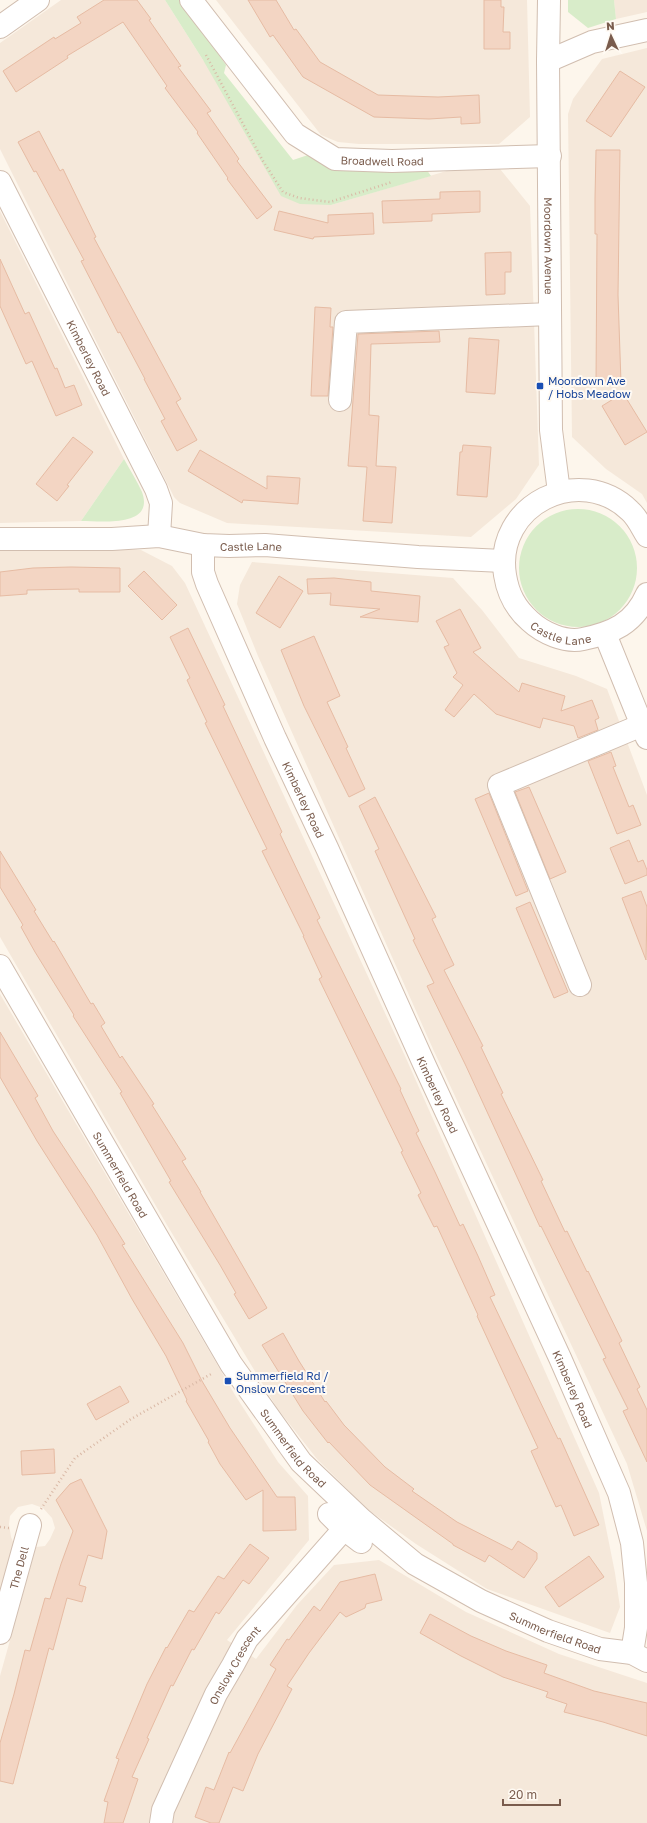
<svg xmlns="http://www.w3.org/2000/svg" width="647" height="1823" font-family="'Golos Text',sans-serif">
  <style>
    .residential { fill: #f5e8da }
    .green { fill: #d8ecc9 }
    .building { fill: #f3d5c3; stroke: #e6bba3 }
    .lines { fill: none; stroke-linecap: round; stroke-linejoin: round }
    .minor-casing { stroke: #d1beb0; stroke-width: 24 }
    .path { stroke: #d9b8a5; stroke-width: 2.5; stroke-dasharray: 1 3; stroke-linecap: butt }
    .minor { stroke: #fff; stroke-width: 22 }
    .transit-dot { fill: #1a4fb4; stroke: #fffaf3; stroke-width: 1.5 }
    .labels { text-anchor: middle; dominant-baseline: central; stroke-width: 4; stroke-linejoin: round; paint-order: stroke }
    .street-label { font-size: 11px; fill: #7a5c4d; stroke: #fffaf3 }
    .transit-label { font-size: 11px; fill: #164399; stroke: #fffaf3; text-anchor: start }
  </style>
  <rect width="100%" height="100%" fill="#fdf6ec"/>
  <!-- residential -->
  <path class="residential" d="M 61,0 L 165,0 L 203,60 L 331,205 L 450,170 L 500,169 L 530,206 L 539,465 L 516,499 L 471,537 L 227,523 L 180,503 L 174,497 L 0,149 L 0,43 Z
    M 216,0 L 527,0 L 530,117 L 499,144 L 359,144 L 338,142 L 321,135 Z
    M 614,0 L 647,0 L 647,12 L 616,19 Z
    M 647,48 L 647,503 L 642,494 L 606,469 L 572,437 L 568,114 L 573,99 L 602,59 Z
    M 0,211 L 124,459 L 81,521 L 0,523 Z
    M 70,547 L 141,550 L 172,566 L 185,583 L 405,1056 L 599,1493 L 615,1573 L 620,1607 L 610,1633 L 487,1589 L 416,1544 L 367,1509 L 317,1459 L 277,1408 L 167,1225 L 0,937 L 0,548 Z
    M 252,562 L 453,578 L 482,610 L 519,658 L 576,676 L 607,689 L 647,795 L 647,1531 L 627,1464 L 433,1049 L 258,656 L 237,604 L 240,585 Z
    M 0,994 L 235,1395 L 278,1462 L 308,1496 L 309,1540 L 227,1640 L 256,1659 L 297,1605 L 334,1565 L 379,1560 L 466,1612 L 559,1654 L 647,1683 L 647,1823 L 0,1823 L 0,1676 L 36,1547 L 45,1546 L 50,1539 L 55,1528 L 52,1518 L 43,1508 L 32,1504 L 18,1507 L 10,1516 L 9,1524 L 11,1537 L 14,1544 L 0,1597 Z"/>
  <!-- green -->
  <path class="green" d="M 165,0 L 181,0 L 226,65 L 224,73 L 293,160 L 308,155 L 424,166 L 431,176 L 331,205 L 300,204 L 281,196 L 203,60 Z
    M 568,0 L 614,0 L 616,19 L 588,28 L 568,12 Z
    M 124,459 C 130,470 137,481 142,492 C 155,528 101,521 81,521 Z
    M519 568a59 59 0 1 1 118 0a59 59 0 1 1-118 0Z"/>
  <!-- building -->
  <path class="building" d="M 104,0 L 137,0 L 151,19 L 149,20 L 181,66 L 178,67 L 211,111 L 207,113 L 239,159 L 237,161 L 272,207 L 257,219 L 227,179 L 228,178 L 197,133 L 198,132 L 165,88 L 167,86 L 123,22 L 67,56 L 68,58 L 16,92 L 3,71 L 54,37 L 55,39 L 81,23 L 77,17 Z
    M 248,0 L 276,0 L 294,30 L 296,29 L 320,62 L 378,95 L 438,97 L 479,95 L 480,123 L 461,124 L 461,117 L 429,119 L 374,117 L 303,77 L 273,35 L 270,37 Z
    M 484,0 L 501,0 L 501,7 L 504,7 L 503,32 L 510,32 L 510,49 L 484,49 Z
    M 620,71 L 645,87 L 611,137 L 586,121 Z
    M 39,131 L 60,171 L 63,169 L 96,237 L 94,238 L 181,399 L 176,402 L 197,440 L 177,451 L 161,421 L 165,419 L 144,379 L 145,379 L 120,332 L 118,333 L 81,261 L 84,260 L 36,171 L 34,172 L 18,142 Z
    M 596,150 L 620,150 L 618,295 L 621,383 L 596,384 L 597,234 L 595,234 L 595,198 Z
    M 480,191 L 480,212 L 432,214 L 432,221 L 383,223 L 382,201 L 440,199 L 440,192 Z
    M 279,211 L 328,223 L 328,215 L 373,213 L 374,234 L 314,237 L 313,239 L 274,230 Z
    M 511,252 L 511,272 L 505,272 L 505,294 L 486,295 L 485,253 Z
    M 0,259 L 25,314 L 29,312 L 55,369 L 57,368 L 65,388 L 74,385 L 82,405 L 56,416 L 32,361 L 26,364 L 0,306 Z
    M 315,307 L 331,308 L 330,327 L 333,327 L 328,396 L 311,396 Z
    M 439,331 L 440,342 L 371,344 L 369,415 L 379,416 L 376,466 L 396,467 L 392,523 L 363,521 L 367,467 L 348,466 L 358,334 Z
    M 469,338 L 499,340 L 495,394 L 466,392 Z
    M 623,393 L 647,432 L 625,445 L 602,406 Z
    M 73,437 L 93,452 L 67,485 L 69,486 L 57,501 L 36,484 Z
    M 463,445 L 491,447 L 487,497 L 457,495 L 460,452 L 462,452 Z
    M 200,450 L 267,489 L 267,476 L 300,478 L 298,504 L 243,500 L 242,503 L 188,471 Z
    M 71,567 L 120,568 L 120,592 L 79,592 L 79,589 L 27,590 L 27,594 L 0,596 L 0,572 L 33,568 Z
    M 144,571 L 177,605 L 162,620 L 128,586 Z
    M 279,576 L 303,591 L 280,628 L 256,613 Z
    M 334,578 L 371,582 L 371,591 L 420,596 L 418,622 L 360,617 L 380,609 L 330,605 L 331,593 L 308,594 L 307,579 Z
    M 460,609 L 481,648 L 473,652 L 491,668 L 519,692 L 522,683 L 565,696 L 561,711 L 592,700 L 599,718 L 595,720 L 598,730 L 578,738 L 574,726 L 543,718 L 540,728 L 496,714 L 474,694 L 454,717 L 445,710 L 463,685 L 453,677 L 457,673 L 444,647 L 449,645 L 436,621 Z
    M 188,628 L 225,705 L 223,706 L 282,832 L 280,834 L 320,918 L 317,920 L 401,1089 L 400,1090 L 419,1131 L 416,1133 L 435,1172 L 460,1226 L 463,1224 L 478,1256 L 495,1295 L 490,1297 L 558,1439 L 560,1438 L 599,1525 L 574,1536 L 561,1505 L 556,1507 L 531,1451 L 538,1448 L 477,1316 L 478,1315 L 437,1226 L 434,1227 L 418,1195 L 421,1193 L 401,1152 L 403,1151 L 319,979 L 322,977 L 303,936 L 304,936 L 262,851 L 267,849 L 205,723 L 207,722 L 187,680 L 190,678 L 170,637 Z
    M 314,636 L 340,696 L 327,702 L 348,747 L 346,748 L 365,789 L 349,797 L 304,706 L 281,650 Z
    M 611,752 L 616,766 L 613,767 L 629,807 L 633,805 L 641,825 L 617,834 L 588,761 Z
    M 529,787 L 566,872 L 550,879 L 515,792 Z
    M 489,793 L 528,891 L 516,896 L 475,799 Z
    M 375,797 L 436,917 L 432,919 L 454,965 L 444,970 L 483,1046 L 481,1047 L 503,1093 L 501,1094 L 543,1180 L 541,1181 L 565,1232 L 567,1231 L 587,1272 L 588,1271 L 622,1341 L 619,1343 L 640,1387 L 637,1389 L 647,1410 L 647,1462 L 623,1411 L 628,1409 L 603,1359 L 606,1358 L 541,1226 L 540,1227 L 466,1066 L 427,986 L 434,983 L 413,940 L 415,939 L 375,851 L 379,849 L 359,806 Z
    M 629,840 L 638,862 L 643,860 L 647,870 L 647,875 L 625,884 L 610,848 Z
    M 0,851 L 36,910 L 34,911 L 53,942 L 54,941 L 91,1004 L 93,1003 L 105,1023 L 101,1026 L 120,1058 L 122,1056 L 154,1104 L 152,1105 L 186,1159 L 182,1161 L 201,1192 L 200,1192 L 267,1308 L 249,1319 L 234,1294 L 236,1293 L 220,1265 L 169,1182 L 171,1181 L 120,1093 L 122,1092 L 73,1016 L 74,1015 L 35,952 L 21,927 L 23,925 L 0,887 Z
    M 641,891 L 647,907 L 646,960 L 622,898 Z
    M 530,902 L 568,992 L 554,998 L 516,908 Z
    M 0,1032 L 38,1096 L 35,1098 L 53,1131 L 91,1189 L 125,1244 L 122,1245 L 183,1343 L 202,1381 L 230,1428 L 277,1497 L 295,1497 L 296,1530 L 263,1531 L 263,1490 L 246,1500 L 220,1464 L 208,1442 L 209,1441 L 186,1401 L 187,1400 L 166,1356 L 132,1299 L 97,1235 L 37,1141 L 0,1077 Z
    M 283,1333 L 299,1361 L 325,1402 L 326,1401 L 344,1425 L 385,1467 L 414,1489 L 412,1491 L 457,1522 L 512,1550 L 518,1541 L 537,1553 L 537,1559 L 524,1578 L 489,1555 L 485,1562 L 453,1545 L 453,1544 L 370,1485 L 329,1442 L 328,1443 L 303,1411 L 262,1345 Z
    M 120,1386 L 129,1402 L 96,1420 L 87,1404 Z
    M 54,1449 L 55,1473 L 22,1475 L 21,1451 Z
    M 81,1479 L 107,1531 L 102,1559 L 88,1555 L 79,1585 L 86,1587 L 82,1602 L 67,1598 L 53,1650 L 49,1648 L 13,1784 L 0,1781 L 0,1743 L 14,1694 L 25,1650 L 30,1651 L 45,1598 L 50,1599 L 61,1564 L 73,1531 L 56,1500 L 70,1484 Z
    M 250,1544 L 269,1558 L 249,1584 L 243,1580 L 219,1614 L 216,1612 L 194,1650 L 192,1649 L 173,1686 L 171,1685 L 147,1738 L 149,1739 L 132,1777 L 138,1779 L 123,1823 L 104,1823 L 108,1802 L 104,1801 L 119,1759 L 116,1758 L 147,1684 L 166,1647 L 167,1648 L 189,1610 L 194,1612 L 218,1576 L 224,1579 Z
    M 589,1556 L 604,1577 L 559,1607 L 545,1587 Z
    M 375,1574 L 382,1600 L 366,1604 L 365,1608 L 346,1617 L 340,1612 L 309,1653 L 287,1686 L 292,1689 L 258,1754 L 243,1791 L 233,1787 L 219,1823 L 211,1823 L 195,1817 L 206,1787 L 214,1790 L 229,1752 L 230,1753 L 276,1669 L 270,1665 L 287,1639 L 289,1640 L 314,1606 L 320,1611 L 340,1582 Z
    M 430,1614 L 471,1636 L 506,1651 L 547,1665 L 544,1673 L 594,1691 L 647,1703 L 647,1736 L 603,1722 L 564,1712 L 567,1704 L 546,1697 L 548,1692 L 503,1677 L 461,1656 L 420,1633 Z"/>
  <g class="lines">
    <!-- minor casing -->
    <g class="minor-casing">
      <g id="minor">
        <path id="s1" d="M 191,0 L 295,134 L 335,159 L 392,161 L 550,156"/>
        <path id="s2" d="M 549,0 L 548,61 L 551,430 L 559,492"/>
        <path d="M 0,27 L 38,0"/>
        <path d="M 548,61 L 592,42 L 647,30"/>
        <path id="s3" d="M 0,182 L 156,489 L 161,503 L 159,536"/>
        <path d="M 340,400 L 346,322 L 550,314"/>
        <path id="s4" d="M 647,536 C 642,528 637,517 630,511 C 580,462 494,505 505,575 C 508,594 515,608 530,621 C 543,633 565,643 583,639 C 612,633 634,624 647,594"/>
        <path id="s5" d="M 0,539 L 112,539 L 159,536 L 203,545 L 229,546 L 265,545 L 418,557 L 503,561"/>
        <path id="s6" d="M 203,545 L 203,572 L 207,584 L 275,738 L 327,848 L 425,1066 L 560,1358 L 619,1493 L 632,1543 L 636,1583 L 636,1628 L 632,1653"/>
        <path d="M 605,634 L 647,738"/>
        <path id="s7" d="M 0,966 L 231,1364 L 301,1462 L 361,1519 L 415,1564 L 481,1601 L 548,1631 L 600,1649 L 632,1653 L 647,1661"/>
        <path d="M 580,985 L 499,785 L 642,725"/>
        <path d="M 329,1514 L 344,1529 L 361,1542"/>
        <path id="s8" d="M 0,1633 L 30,1525"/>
        <path id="s9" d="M 161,1823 L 163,1810 L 216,1694 L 233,1665 L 247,1639 L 344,1529"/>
      </g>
    </g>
    <!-- path -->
    <path class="path" d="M 206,55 L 263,161 L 283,192 L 299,198 L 330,202 L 392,182
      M 41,1509 L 75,1458 L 131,1419 L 213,1373
      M 0,1527 L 9,1528"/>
    <!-- minor -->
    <use href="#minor" class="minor"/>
  </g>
  <!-- markers -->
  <g class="transit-dot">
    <rect x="536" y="382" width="8" height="8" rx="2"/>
    <rect x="224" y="1377" width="8" height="8" rx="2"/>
  </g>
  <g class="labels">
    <!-- street labels -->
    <g class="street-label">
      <text stroke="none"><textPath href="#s1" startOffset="264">Broadwell Road</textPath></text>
      <text stroke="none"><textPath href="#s2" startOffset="246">Moordown Avenue</textPath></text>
      <text stroke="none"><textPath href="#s3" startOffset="197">Kimberley Road</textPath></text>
      <text stroke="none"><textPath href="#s5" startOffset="252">Castle Lane</textPath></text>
      <text stroke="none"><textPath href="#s4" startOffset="303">Castle Lane</textPath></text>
      <text stroke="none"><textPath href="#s6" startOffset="276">Kimberley Road</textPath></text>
      <text stroke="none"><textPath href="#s6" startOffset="600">Kimberley Road</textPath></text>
      <text stroke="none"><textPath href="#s7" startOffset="241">Summerfield Road</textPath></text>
      <text stroke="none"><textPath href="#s6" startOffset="924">Kimberley Road</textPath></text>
      <text stroke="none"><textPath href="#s7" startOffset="565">Summerfield Road</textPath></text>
      <text stroke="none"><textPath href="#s8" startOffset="68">The Dell</textPath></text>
      <text stroke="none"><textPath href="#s7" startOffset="890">Summerfield Road</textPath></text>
      <text stroke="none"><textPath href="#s9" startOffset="175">Onslow Crescent</textPath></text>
    </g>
    <!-- transit labels -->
    <g class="transit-label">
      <text x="548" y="380">Moordown Ave<tspan x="548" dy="13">/ Hobs Meadow</tspan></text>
      <text x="236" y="1375">Summerfield Rd /<tspan x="236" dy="13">Onslow Crescent</tspan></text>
    </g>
  </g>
  <!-- north arrow -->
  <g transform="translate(611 36) rotate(356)" stroke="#fffaf3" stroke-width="3" paint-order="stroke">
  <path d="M0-3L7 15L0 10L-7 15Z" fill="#7a5c4d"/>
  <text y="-6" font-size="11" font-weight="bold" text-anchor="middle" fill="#7a5c4d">N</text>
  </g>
  <!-- scale -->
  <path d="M503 1799v6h57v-6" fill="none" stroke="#7a5c4d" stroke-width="2"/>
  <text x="509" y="1799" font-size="12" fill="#7a5c4d" stroke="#fffaf3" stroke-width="3" paint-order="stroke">20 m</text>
</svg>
